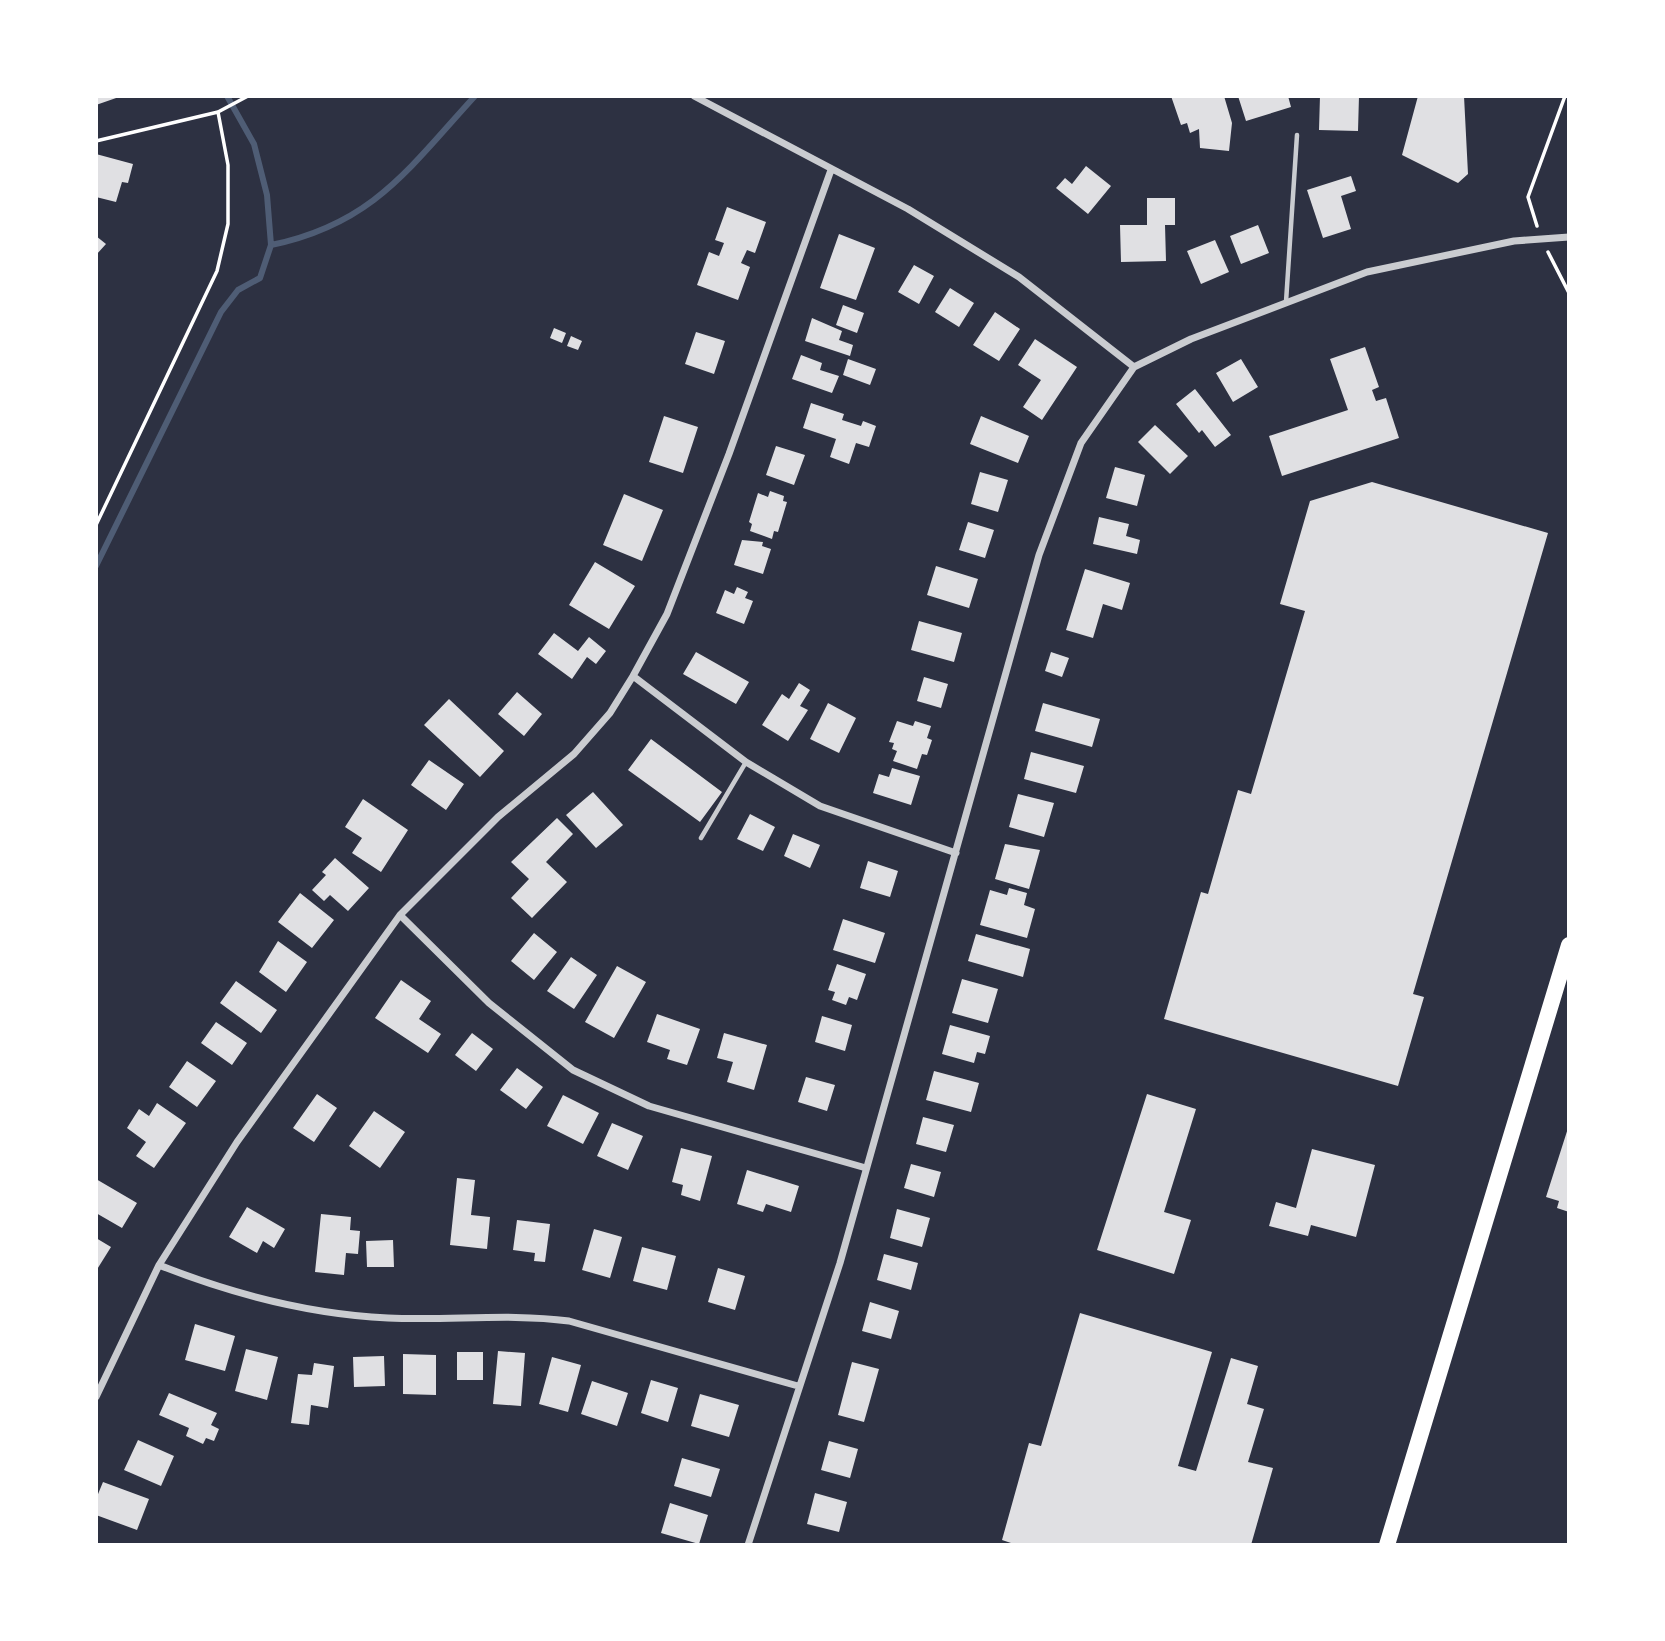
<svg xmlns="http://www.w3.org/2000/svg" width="1665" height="1641" font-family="'Public Sans',sans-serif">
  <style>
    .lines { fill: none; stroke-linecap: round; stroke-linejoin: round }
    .stream { stroke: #4f5d75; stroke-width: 6 }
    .building { fill: #e0e0e3 }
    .path { stroke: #fff; stroke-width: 3.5 }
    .service { stroke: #caccd0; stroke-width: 4.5 }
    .minor { stroke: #caccd0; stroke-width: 7 }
    .primary { stroke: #fff; stroke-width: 16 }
  </style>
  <rect width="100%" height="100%" fill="#2d3142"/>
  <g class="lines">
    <!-- stream -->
    <path class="stream" d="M 271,245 C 373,224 409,168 475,96
      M 96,566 L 221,312 L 238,290 L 260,278 L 271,245 L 267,195 L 254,144 L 227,96"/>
  </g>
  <!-- building -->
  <path class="building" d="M 96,96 L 119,96 L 119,97 L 96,105 Z
    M 1171,96 L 1224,96 L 1232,123 L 1229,151 L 1200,148 L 1199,129 L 1190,133 L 1187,123 L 1181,125 Z
    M 1238,96 L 1288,96 L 1291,107 L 1246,121 Z
    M 1320,96 L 1359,96 L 1358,131 L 1319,130 Z
    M 1418,96 L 1464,96 L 1468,174 L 1458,183 L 1402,155 Z
    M 96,154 L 133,164 L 128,183 L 122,182 L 116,202 L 96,197 Z
    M 1086,166 L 1111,186 L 1088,214 L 1056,188 L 1065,178 L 1072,184 Z
    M 1351,176 L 1356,191 L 1341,196 L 1351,229 L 1323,238 L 1307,190 Z
    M 1147,198 L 1175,198 L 1175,225 L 1165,225 L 1166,261 L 1121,262 L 1120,225 L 1147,225 Z
    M 727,207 L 766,222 L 755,253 L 747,250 L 741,263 L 750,267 L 738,300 L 697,285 L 709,252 L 719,256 L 724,243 L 715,240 Z
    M 1258,225 L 1269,253 L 1241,264 L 1230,236 Z
    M 839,234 L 875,248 L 856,300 L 820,288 Z
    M 96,236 L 106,244 L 96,255 Z
    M 1215,240 L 1229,272 L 1201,284 L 1187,251 Z
    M 914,265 L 934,276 L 919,304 L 898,292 Z
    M 950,288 L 974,303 L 959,327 L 935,312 Z
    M 843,305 L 864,313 L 857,333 L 836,325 Z
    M 995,312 L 1020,329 L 999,361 L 973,345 Z
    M 812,318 L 842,331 L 839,340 L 853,345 L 850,356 L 805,341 Z
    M 554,328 L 566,333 L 562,343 L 550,338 Z
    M 696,332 L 725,341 L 714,374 L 685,364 Z
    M 571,336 L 582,341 L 578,350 L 567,346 Z
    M 1035,339 L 1077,367 L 1042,420 L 1023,407 L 1041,380 L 1018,365 Z
    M 1365,347 L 1379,387 L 1372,390 L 1376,401 L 1386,398 L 1399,438 L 1282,476 L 1269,436 L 1348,410 L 1330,359 Z
    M 801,355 L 822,363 L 820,370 L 839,376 L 832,393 L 792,379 Z
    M 848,359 L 876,369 L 870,385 L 843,375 Z
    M 1241,359 L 1258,387 L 1233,402 L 1216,373 Z
    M 1195,389 L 1231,435 L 1215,447 L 1202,430 L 1199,433 L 1176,404 Z
    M 811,403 L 844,414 L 842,420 L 861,426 L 863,421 L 876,426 L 869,447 L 856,443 L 849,464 L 830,457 L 836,439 L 803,428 Z
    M 664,416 L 698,427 L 683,473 L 649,462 Z
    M 981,416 L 1029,436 L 1018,463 L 970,444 Z
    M 1155,425 L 1188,456 L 1170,474 L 1138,442 Z
    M 776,446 L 805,455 L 794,485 L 766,475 Z
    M 1115,467 L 1145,475 L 1137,506 L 1106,498 Z
    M 980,472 L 1008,480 L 998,512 L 971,504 Z
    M 1372,482 L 1548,533 L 1413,994 L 1424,997 L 1398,1086 L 1164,1019 L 1201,892 L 1208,894 L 1238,790 L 1251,794 L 1305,611 L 1280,604 L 1310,501 Z
    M 770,491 L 784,496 L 783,501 L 787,502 L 778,532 L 774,531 L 772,539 L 750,531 L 752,524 L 749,522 L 758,493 L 768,497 Z
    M 624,494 L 663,510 L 642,561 L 603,545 Z
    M 1099,517 L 1129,524 L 1126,536 L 1140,540 L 1137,554 L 1093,544 Z
    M 968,522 L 994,530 L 985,558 L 959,550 Z
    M 742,540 L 763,542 L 762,546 L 771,549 L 763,574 L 734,565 Z
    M 595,562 L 635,586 L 609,629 L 569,605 Z
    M 936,566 L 978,579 L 969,608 L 927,595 Z
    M 1085,569 L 1130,583 L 1122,610 L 1103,604 L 1093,638 L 1066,630 Z
    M 737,587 L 748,592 L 745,598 L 753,601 L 744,624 L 716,613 L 725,590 L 734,594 Z
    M 919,621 L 962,633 L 954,662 L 911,650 Z
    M 554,633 L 578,651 L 589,637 L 606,651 L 596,664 L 587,657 L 572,679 L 538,654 Z
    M 696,652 L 749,682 L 736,704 L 683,674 Z
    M 1051,652 L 1069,658 L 1062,677 L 1045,671 Z
    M 924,677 L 948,684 L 941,708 L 917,701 Z
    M 799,683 L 810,690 L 800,706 L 808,710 L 788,741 L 762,725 L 782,694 L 789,699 Z
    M 517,692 L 542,714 L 524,736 L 498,714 Z
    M 449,699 L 504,751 L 480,777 L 424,725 Z
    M 828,703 L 856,718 L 839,753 L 810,739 Z
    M 1043,703 L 1100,719 L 1092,747 L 1035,731 Z
    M 897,721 L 913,726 L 915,721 L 931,726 L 927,738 L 932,740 L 927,755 L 922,754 L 917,769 L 893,761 L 897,751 L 892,749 L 894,743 L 889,742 Z
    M 651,739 L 722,792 L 700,822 L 628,770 Z
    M 1031,752 L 1084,766 L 1076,793 L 1024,779 Z
    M 429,760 L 464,784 L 446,810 L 411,785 Z
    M 892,768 L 920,776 L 911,805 L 873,793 L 879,774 L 889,777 Z
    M 593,792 L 623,825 L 596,848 L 566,815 Z
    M 1018,794 L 1054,803 L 1044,837 L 1009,827 Z
    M 363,799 L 408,830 L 381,872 L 352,853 L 362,838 L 345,827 Z
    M 750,814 L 775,827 L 763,851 L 737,839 Z
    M 557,818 L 573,834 L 546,862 L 567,882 L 532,918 L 511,898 L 529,879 L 511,862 Z
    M 793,834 L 820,845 L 810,868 L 784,856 Z
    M 1005,844 L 1040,850 L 1029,889 L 995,879 Z
    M 335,858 L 369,888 L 348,911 L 330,895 L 324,901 L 312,890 L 326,875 L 322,872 Z
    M 868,861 L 898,871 L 890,897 L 860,888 Z
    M 1009,888 L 1027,893 L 1024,905 L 1035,909 L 1027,938 L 980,925 L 990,890 L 1007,895 Z
    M 300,893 L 334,920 L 312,948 L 278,922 Z
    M 843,919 L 885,933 L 875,963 L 833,950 Z
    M 534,933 L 557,952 L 534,980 L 511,961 Z
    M 976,934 L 1030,949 L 1023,977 L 968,961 Z
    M 278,941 L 307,962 L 286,992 L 259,972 Z
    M 571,957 L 597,975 L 574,1009 L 547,991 Z
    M 837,964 L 866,974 L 857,1000 L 849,997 L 846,1005 L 832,1000 L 835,992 L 828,990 Z
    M 617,966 L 646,982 L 614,1038 L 585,1022 Z
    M 962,979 L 998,989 L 988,1023 L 952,1013 Z
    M 401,980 L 431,1001 L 419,1019 L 441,1034 L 428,1053 L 375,1018 Z
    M 236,981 L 277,1010 L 261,1033 L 220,1003 Z
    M 657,1014 L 700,1029 L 687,1065 L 667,1059 L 670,1050 L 647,1042 Z
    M 822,1016 L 852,1025 L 845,1051 L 815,1042 Z
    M 216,1022 L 247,1043 L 232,1065 L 201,1043 Z
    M 950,1025 L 990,1036 L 985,1054 L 977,1052 L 974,1063 L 942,1054 Z
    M 472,1033 L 493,1049 L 476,1071 L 455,1055 Z
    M 724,1033 L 767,1045 L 754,1090 L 727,1082 L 733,1062 L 717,1058 Z
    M 187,1061 L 216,1081 L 197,1107 L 169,1087 Z
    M 517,1068 L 543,1087 L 526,1109 L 500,1090 Z
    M 934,1071 L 979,1083 L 971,1112 L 926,1100 Z
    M 806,1077 L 835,1085 L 827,1111 L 798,1102 Z
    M 317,1094 L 337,1108 L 314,1142 L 293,1128 Z
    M 1147,1094 L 1196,1109 L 1164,1212 L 1191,1220 L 1174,1274 L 1097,1250 Z
    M 563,1095 L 599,1113 L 583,1144 L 547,1126 Z
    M 157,1103 L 186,1123 L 154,1168 L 136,1156 L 146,1142 L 127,1128 L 139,1109 L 149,1116 Z
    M 374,1111 L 405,1132 L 380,1168 L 349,1146 Z
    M 923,1117 L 954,1125 L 946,1152 L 916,1144 Z
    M 612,1123 L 643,1136 L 628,1170 L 597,1156 Z
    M 1569,1125 L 1569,1212 L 1557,1208 L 1559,1201 L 1546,1197 Z
    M 681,1148 L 712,1156 L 700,1201 L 681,1195 L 683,1185 L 672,1182 Z
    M 1312,1149 L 1375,1165 L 1356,1237 L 1311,1225 L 1308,1236 L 1269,1226 L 1276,1202 L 1296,1208 Z
    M 911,1164 L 941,1172 L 934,1197 L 904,1188 Z
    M 747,1170 L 799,1186 L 791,1212 L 766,1204 L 763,1212 L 737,1204 Z
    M 457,1178 L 475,1180 L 471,1215 L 490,1217 L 487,1249 L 450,1245 Z
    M 96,1179 L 137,1203 L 122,1228 L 96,1213 Z
    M 247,1207 L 285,1229 L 274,1248 L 263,1241 L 257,1253 L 229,1237 Z
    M 897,1209 L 930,1218 L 922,1247 L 890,1238 Z
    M 321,1214 L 351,1217 L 350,1230 L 360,1231 L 358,1254 L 346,1253 L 344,1275 L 315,1272 Z
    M 517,1220 L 550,1224 L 545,1262 L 534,1261 L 535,1253 L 513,1250 Z
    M 594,1229 L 622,1237 L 610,1278 L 582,1270 Z
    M 96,1238 L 111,1247 L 96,1271 Z
    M 393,1240 L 394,1267 L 367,1267 L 366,1241 Z
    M 642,1247 L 676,1256 L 667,1290 L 633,1281 Z
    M 884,1254 L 918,1263 L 911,1290 L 877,1280 Z
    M 718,1268 L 745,1276 L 735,1310 L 708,1302 Z
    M 870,1302 L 899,1311 L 891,1339 L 862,1331 Z
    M 1080,1313 L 1212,1352 L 1178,1466 L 1196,1471 L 1231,1358 L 1258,1366 L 1247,1404 L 1264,1409 L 1248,1462 L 1273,1468 L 1251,1545 L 1017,1545 L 1002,1540 L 1029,1443 L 1041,1446 Z
    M 195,1324 L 235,1336 L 225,1371 L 185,1360 Z
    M 246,1349 L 278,1357 L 267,1400 L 235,1391 Z
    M 498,1351 L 525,1353 L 521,1406 L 493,1404 Z
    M 457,1352 L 483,1352 L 483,1380 L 457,1380 Z
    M 403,1354 L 436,1355 L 436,1395 L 403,1394 Z
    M 384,1356 L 385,1386 L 354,1387 L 353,1357 Z
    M 552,1357 L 581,1365 L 568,1412 L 539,1404 Z
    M 852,1362 L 879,1369 L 864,1422 L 838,1415 Z
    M 314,1363 L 334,1366 L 328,1408 L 311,1405 L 309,1425 L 291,1423 L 298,1374 L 312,1375 Z
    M 651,1380 L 678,1388 L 668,1422 L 641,1413 Z
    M 592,1381 L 628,1393 L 617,1426 L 581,1414 Z
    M 169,1393 L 217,1413 L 211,1425 L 219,1429 L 214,1441 L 206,1438 L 203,1444 L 186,1436 L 189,1428 L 159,1415 Z
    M 700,1394 L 739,1405 L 729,1437 L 691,1426 Z
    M 138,1440 L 174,1456 L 161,1486 L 124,1470 Z
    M 829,1441 L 858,1449 L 850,1478 L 821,1470 Z
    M 682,1458 L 720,1469 L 711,1497 L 674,1486 Z
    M 103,1482 L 149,1499 L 137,1530 L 96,1515 L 96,1499 Z
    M 815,1493 L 847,1502 L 839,1532 L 807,1524 Z
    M 670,1503 L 708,1515 L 699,1544 L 661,1533 Z"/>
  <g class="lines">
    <!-- path -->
    <path class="path" d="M 96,141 L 218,112 L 248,96
      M 1537,226 L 1528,197 L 1565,96
      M 1548,252 L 1569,293
      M 96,525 L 217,271 L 228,224 L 228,165 L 218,112"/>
    <!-- service -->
    <path class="service" d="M 1286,302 L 1297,135
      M 701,838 L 746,762"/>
    <!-- minor -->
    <path class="minor" d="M 694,96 L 908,209 L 1019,277 L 1134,367
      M 633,676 L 746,762 L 820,806 L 956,853
      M 400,915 L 489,1003 L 573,1070 L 649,1106 L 866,1168
      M 159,1265 C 232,1294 309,1314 388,1318 C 449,1321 509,1313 569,1321 L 798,1386
      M 96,1397 L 159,1265 L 237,1142 L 400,915 L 498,817 L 574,754 L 610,713 L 633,676 L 667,614 L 729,454 L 831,170
      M 748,1545 L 840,1263 L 1039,555 L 1081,443 L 1134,367 L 1191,339 L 1367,272 L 1514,241 L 1569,237"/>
    <!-- primary -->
    <path class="primary" d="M 1387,1545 L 1569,945"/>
  </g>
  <!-- border -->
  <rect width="1665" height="1641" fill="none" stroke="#ffffff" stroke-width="196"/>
</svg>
